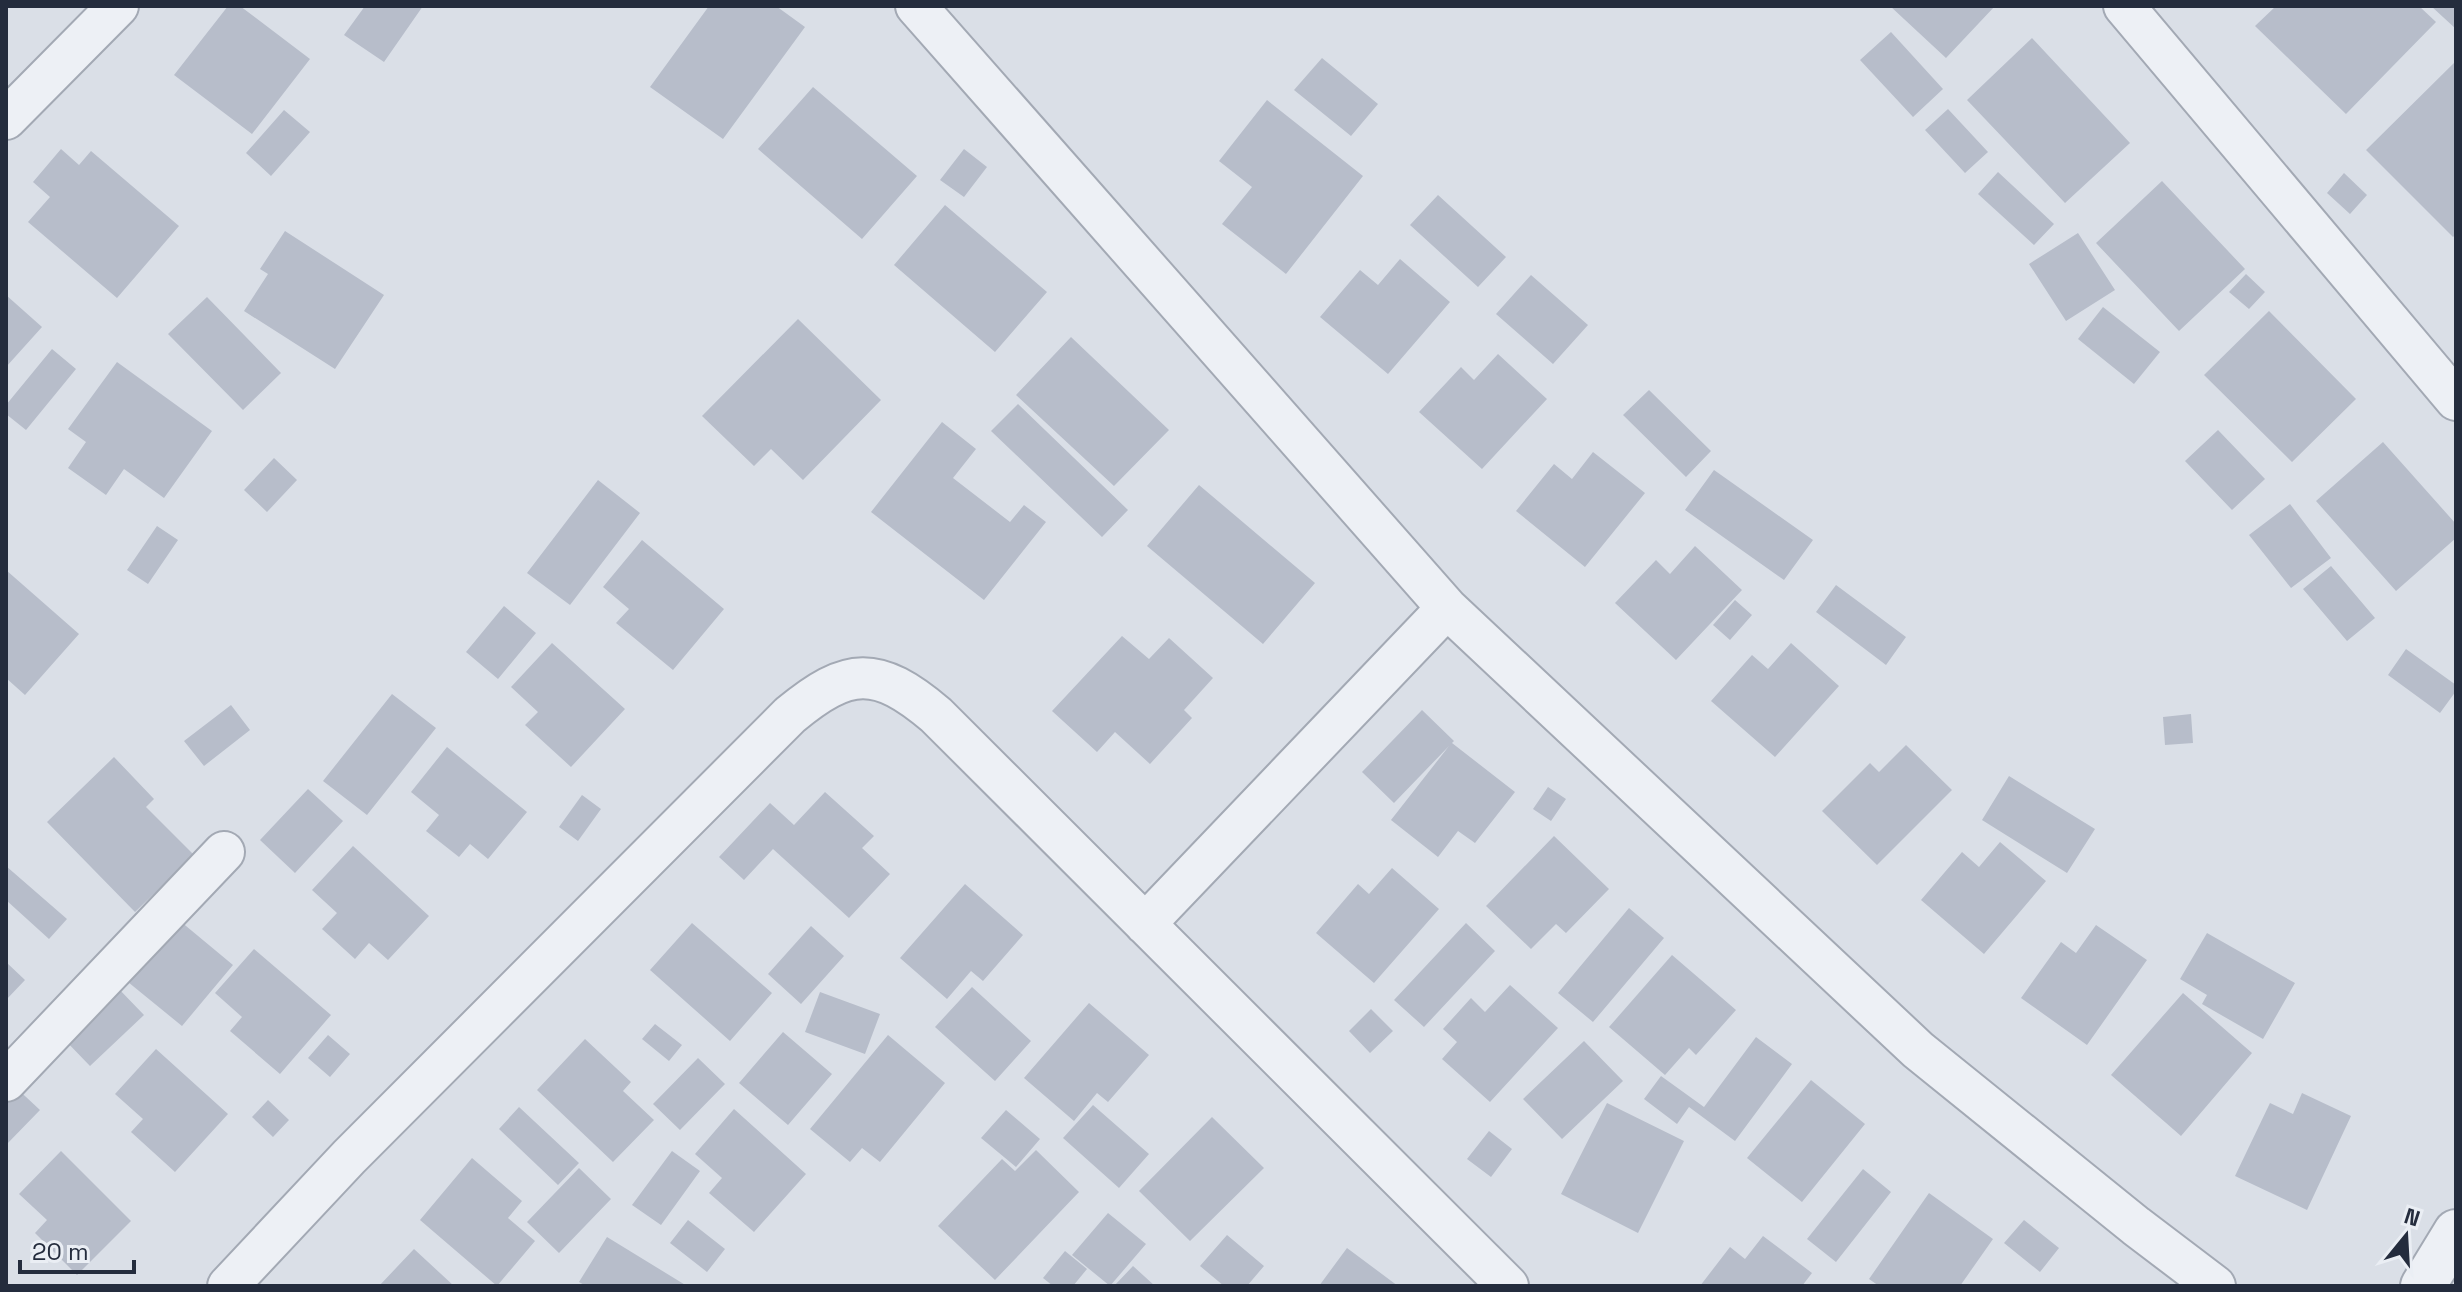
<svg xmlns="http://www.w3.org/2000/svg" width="2462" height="1292" font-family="'Space Grotesk',sans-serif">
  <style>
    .building { fill: #b7bdca }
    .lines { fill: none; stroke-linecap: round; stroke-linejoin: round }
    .minor-casing { stroke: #a3a9b4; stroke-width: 44 }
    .tertiary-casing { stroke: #a3a9b4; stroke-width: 48 }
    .minor { stroke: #edf0f5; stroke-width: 40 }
    .tertiary { stroke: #edf0f5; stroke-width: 44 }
  </style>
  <rect width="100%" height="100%" fill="#dadfe7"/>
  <!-- building -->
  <path class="building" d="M 228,6 L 240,6 L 310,59 L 252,134 L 174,75 Z
    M 365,6 L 423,6 L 384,62 L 344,35 Z
    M 709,6 L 776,6 L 805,27 L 723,139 L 650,87 Z
    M 1890,6 L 1995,6 L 1946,58 Z
    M 2276,6 L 2419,6 L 2436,22 L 2346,114 L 2255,26 Z
    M 2431,6 L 2456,6 L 2456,29 Z
    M 1891,32 L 1943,89 L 1913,117 L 1860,60 Z
    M 2032,38 L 2130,143 L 2065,203 L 1967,100 Z
    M 1322,58 L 1378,104 L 1351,136 L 1294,90 Z
    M 2456,61 L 2456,234 L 2453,237 L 2366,150 Z
    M 813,87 L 917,176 L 862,239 L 758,149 Z
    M 1267,100 L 1363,176 L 1286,274 L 1222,224 L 1252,187 L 1219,161 Z
    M 1948,109 L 1988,152 L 1965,173 L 1925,130 Z
    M 284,110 L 310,132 L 271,176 L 246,153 Z
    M 61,149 L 79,165 L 91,151 L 179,226 L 117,298 L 28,222 L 50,197 L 33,182 Z
    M 964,149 L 987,167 L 964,197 L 940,180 Z
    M 1998,172 L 2054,224 L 2034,245 L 1978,194 Z
    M 2344,173 L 2367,195 L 2350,214 L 2327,193 Z
    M 2162,181 L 2245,269 L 2179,331 L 2096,243 Z
    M 1438,195 L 1506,257 L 1478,287 L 1410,225 Z
    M 945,205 L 1047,292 L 995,352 L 894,265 Z
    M 285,231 L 384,295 L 335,369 L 244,311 L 268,274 L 260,269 Z
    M 2078,233 L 2115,290 L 2066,321 L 2029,264 Z
    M 1400,259 L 1450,302 L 1388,374 L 1320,317 L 1360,270 L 1378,285 Z
    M 2246,274 L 2265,292 L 2249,309 L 2229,292 Z
    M 1531,275 L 1588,325 L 1553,364 L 1496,314 Z
    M 6,295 L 42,327 L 6,367 Z
    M 207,297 L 281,373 L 243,410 L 168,334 Z
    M 2103,307 L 2160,352 L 2134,384 L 2078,339 Z
    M 2269,311 L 2356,399 L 2292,462 L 2204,375 Z
    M 798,319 L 881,400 L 803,480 L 771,449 L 754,466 L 702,416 Z
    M 1071,337 L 1169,430 L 1114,486 L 1016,395 Z
    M 52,349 L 76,369 L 26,430 L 6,414 L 6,405 Z
    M 1498,354 L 1547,399 L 1482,469 L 1419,412 L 1461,367 L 1474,380 Z
    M 117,362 L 212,431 L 164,498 L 124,469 L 106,495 L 68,468 L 86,442 L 68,429 Z
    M 1649,390 L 1711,451 L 1686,477 L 1623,415 Z
    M 1018,404 L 1128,510 L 1102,537 L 991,431 Z
    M 942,422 L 976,449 L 953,478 L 1010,522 L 1024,505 L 1046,522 L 984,600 L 871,512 Z
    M 2218,430 L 2265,479 L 2232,510 L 2185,461 Z
    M 2383,442 L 2456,524 L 2456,538 L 2396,591 L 2316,501 Z
    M 1593,452 L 1645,493 L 1585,567 L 1516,511 L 1554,464 L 1572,479 Z
    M 274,458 L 297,480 L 267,512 L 244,490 Z
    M 1714,470 L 1813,540 L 1784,580 L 1685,510 Z
    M 598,480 L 640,513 L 570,605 L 527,573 Z
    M 1199,485 L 1315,583 L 1263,644 L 1147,546 Z
    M 2290,504 L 2331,558 L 2291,588 L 2249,535 Z
    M 157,526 L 178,540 L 148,584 L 127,570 Z
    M 642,540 L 724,609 L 673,670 L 616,623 L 629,609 L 603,587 Z
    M 1695,546 L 1742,590 L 1676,660 L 1615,603 L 1656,560 L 1670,574 Z
    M 2331,566 L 2375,618 L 2347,641 L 2303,589 Z
    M 6,570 L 79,634 L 25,695 L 6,678 Z
    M 1836,585 L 1906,637 L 1886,665 L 1816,612 Z
    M 1735,600 L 1752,615 L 1730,640 L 1713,625 Z
    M 504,606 L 536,633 L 498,679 L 466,652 Z
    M 1122,636 L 1149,659 L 1169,638 L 1213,678 L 1184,710 L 1192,718 L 1150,764 L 1115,732 L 1097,752 L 1052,711 Z
    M 552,643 L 625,709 L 571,767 L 525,725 L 538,712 L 511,687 Z
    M 1791,643 L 1839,686 L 1775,757 L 1711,701 L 1752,655 L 1768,669 Z
    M 2406,649 L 2456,685 L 2456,691 L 2440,713 L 2388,675 Z
    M 392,694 L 436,728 L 367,815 L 323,781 Z
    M 231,705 L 250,730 L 204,766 L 184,741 Z
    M 1422,710 L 1454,741 L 1452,743 L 1515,792 L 1475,843 L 1458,831 L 1438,857 L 1391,820 L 1449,746 L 1394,803 L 1362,772 Z
    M 2191,714 L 2193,743 L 2165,745 L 2163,717 Z
    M 1906,745 L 1952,790 L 1877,865 L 1822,811 L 1870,763 L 1879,772 Z
    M 447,747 L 527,812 L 488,859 L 470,844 L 459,857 L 426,831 L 439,815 L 411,792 Z
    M 114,757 L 154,799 L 146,807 L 194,855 L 135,912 L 47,822 Z
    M 2009,776 L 2095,829 L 2067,873 L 1982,820 Z
    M 1548,787 L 1566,799 L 1551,821 L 1533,809 Z
    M 308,789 L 343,821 L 295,873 L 260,840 Z
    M 825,792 L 874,836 L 862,848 L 890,874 L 849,918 L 773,849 L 744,880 L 719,857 L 770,803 L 794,825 Z
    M 582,795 L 601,809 L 578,841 L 559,827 Z
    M 1554,836 L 1609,889 L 1566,933 L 1556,924 L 1531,949 L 1486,906 Z
    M 2000,842 L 2046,881 L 1984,954 L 1921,900 L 1962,852 L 1979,867 Z
    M 353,846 L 429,916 L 388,960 L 369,943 L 355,959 L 322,929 L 337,913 L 312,890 Z
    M 6,866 L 67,919 L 49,939 L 6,900 Z
    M 1392,868 L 1439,909 L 1374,983 L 1316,933 L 1358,884 L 1369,894 Z
    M 965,884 L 1023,935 L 983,981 L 971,971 L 947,999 L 900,958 Z
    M 1629,908 L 1664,938 L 1593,1022 L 1558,993 Z
    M 180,921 L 233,965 L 182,1026 L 128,982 Z
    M 692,923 L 772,993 L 730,1041 L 650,970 Z
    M 1466,923 L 1495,951 L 1424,1027 L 1394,1000 Z
    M 2096,925 L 2147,960 L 2087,1045 L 2021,998 L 2061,942 L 2076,953 Z
    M 811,926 L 844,956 L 801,1004 L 768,974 Z
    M 2207,933 L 2295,983 L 2263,1039 L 2202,1004 L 2207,995 L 2180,979 Z
    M 254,949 L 331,1015 L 280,1074 L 230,1031 L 242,1017 L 215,993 Z
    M 1672,955 L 1736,1010 L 1696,1055 L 1689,1048 L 1665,1075 L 1609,1027 Z
    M 6,962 L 25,980 L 6,1000 Z
    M 1510,985 L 1558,1028 L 1490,1102 L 1442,1059 L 1457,1042 L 1443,1029 L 1471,998 L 1485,1012 Z
    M 116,986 L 144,1015 L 90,1066 L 62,1037 Z
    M 972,987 L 1031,1041 L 995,1081 L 935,1027 Z
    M 820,992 L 880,1014 L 865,1054 L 805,1032 Z
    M 2183,993 L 2252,1053 L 2181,1136 L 2111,1075 Z
    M 1089,1003 L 1149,1055 L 1108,1102 L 1097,1093 L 1074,1121 L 1024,1078 Z
    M 1371,1009 L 1393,1031 L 1370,1053 L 1349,1031 Z
    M 655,1024 L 682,1045 L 669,1061 L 642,1039 Z
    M 783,1032 L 832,1074 L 788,1125 L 739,1083 Z
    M 328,1035 L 350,1054 L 330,1077 L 308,1058 Z
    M 888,1035 L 945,1083 L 880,1162 L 862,1148 L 850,1162 L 810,1129 Z
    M 1756,1037 L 1792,1064 L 1735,1141 L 1689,1107 L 1677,1124 L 1644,1099 L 1661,1076 L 1704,1107 Z
    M 585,1039 L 631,1082 L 623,1091 L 654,1120 L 613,1162 L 537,1090 Z
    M 1584,1041 L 1623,1081 L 1562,1139 L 1523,1099 Z
    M 156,1049 L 228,1114 L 175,1172 L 131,1132 L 143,1119 L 115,1094 Z
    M 698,1058 L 725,1084 L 680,1130 L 653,1104 Z
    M 1811,1080 L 1865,1124 L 1802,1202 L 1747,1158 Z
    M 11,1083 L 40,1110 L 6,1145 L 6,1088 Z
    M 2302,1093 L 2351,1116 L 2307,1210 L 2235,1176 L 2270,1103 L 2293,1114 Z
    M 268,1100 L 289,1120 L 273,1137 L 252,1117 Z
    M 1607,1103 L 1684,1141 L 1638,1233 L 1561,1194 Z
    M 1093,1105 L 1149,1154 L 1119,1188 L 1063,1138 Z
    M 519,1107 L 579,1163 L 558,1185 L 499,1129 Z
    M 734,1109 L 806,1174 L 754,1232 L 709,1193 L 722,1178 L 695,1154 Z
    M 1006,1110 L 1040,1139 L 1016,1167 L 981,1138 Z
    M 1212,1117 L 1264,1168 L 1190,1241 L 1139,1191 Z
    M 1489,1131 L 1512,1149 L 1491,1177 L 1467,1159 Z
    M 1036,1150 L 1079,1192 L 995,1280 L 938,1226 L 1002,1159 L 1015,1171 Z
    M 61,1151 L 131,1221 L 77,1275 L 35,1233 L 47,1220 L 19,1194 Z
    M 672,1151 L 700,1171 L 661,1225 L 632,1205 Z
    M 472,1158 L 522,1201 L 508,1218 L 535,1241 L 497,1286 L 420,1220 Z
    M 579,1168 L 611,1199 L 559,1253 L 527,1222 Z
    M 1863,1169 L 1891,1192 L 1836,1262 L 1807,1239 Z
    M 1929,1193 L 1993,1239 L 1960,1286 L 1879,1286 L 1869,1279 Z
    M 1108,1213 L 1146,1244 L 1110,1286 L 1072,1255 Z
    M 688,1220 L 725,1249 L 707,1272 L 670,1243 Z
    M 2024,1220 L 2059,1248 L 2040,1272 L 2004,1243 Z
    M 1227,1235 L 1264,1266 L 1247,1286 L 1224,1286 L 1200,1266 Z
    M 1763,1236 L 1812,1273 L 1802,1286 L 1700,1286 L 1730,1247 L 1745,1259 Z
    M 607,1237 L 687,1286 L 586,1286 L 579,1282 Z
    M 1347,1248 L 1398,1286 L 1319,1286 Z
    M 414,1249 L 454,1286 L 379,1286 Z
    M 1065,1251 L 1087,1269 L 1073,1286 L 1053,1286 L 1043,1278 Z
    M 1133,1266 L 1155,1286 L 1114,1286 Z"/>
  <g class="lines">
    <!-- minor casing -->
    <g class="minor-casing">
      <path id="minor" d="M 916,6 L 1447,608 L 1918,1050 L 2136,1226 L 2215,1286
        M 2124,6 L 2456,400
        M 6,119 L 118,6
        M 1145,924 L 1447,608
        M 6,1081 L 224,852
        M 228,1286 L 349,1157 L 790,715 C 848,667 877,665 936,715 L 1508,1286"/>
    </g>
    <!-- tertiary casing -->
    <g class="tertiary-casing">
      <path id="tertiary" d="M 2423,1286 L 2456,1232"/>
    </g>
    <!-- minor -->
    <use href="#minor" class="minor"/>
    <!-- tertiary -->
    <use href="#tertiary" class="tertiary"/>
  </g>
  <!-- border -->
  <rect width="2462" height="1292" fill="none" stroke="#242c3d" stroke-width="16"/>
  <!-- north arrow -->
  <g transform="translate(2406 1236) rotate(18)" stroke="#eaeef4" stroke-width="6" paint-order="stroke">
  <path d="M0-6L14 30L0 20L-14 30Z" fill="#242c3d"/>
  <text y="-12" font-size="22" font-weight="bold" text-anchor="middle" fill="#242c3d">N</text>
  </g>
  <!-- scale -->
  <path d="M20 1260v12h114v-12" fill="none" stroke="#242c3d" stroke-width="4"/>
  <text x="32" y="1260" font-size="24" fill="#242c3d" stroke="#eaeef4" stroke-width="6" paint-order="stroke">20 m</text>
</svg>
